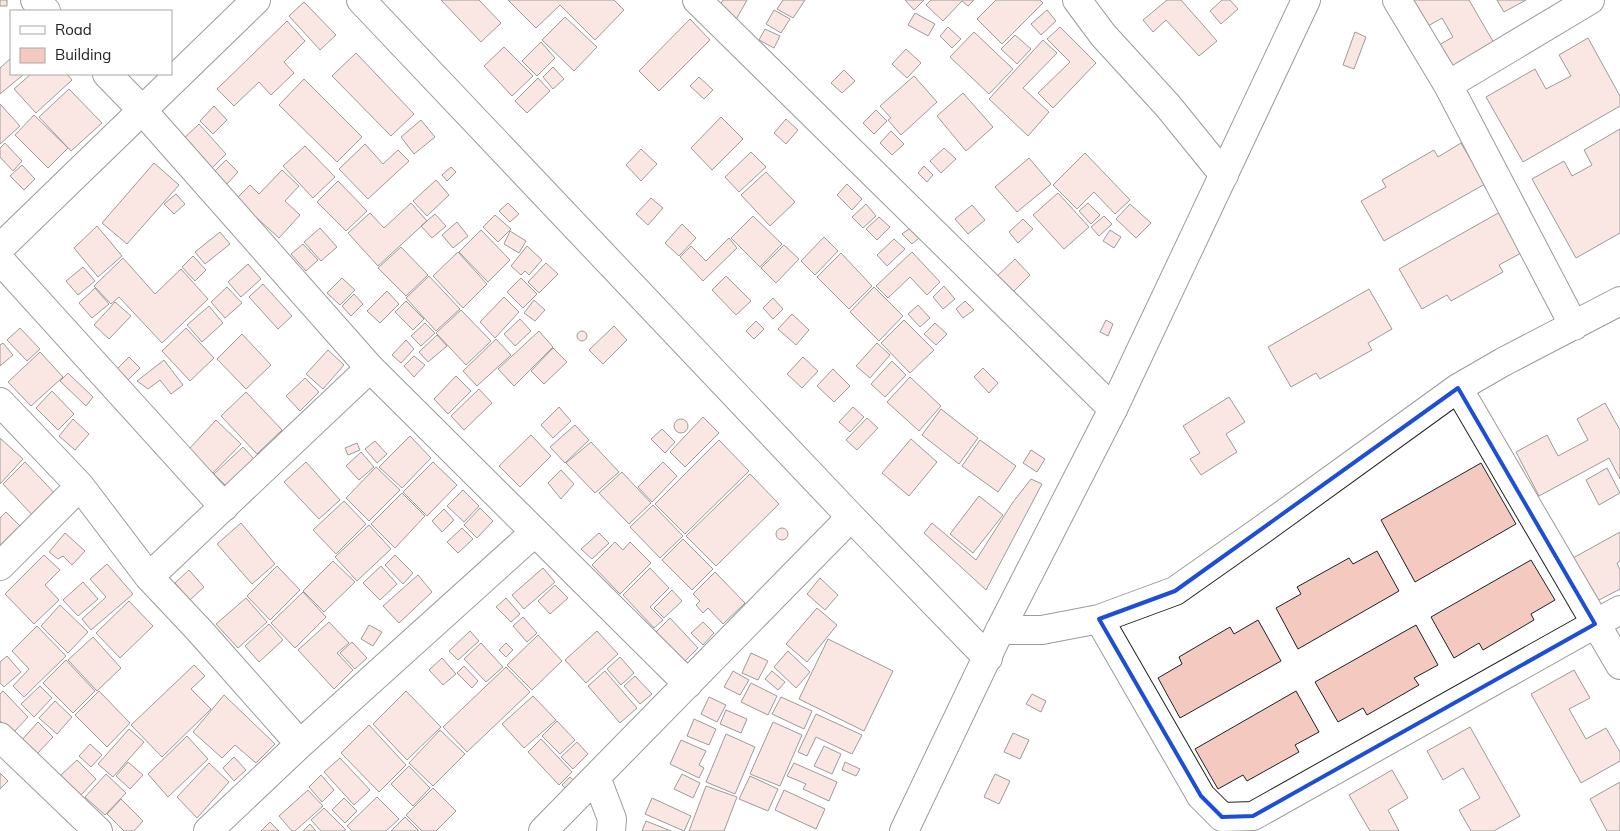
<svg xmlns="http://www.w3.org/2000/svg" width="1620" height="831" font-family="Mulish,sans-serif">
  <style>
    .building { fill: #f3c9c0; stroke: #222 }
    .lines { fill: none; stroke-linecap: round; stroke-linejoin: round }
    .street-casing { stroke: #222; stroke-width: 30 }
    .secondary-casing { stroke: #222; stroke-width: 30 }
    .street { stroke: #fff; stroke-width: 28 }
    .secondary { stroke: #fff; stroke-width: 28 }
    .marked { fill: none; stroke: #1d4ed8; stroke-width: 4; stroke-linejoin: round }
  </style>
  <rect width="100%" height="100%" fill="#fff"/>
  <!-- building -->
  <path class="building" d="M 0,0 L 7,0 L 7,6 L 0,6 Z
    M 441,0 L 479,0 L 501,23 L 481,42 Z
    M 508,0 L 614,0 L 624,10 L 595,40 L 560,5 L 536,28 Z
    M 723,0 L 747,0 L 733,25 L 715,13 Z
    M 783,0 L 805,0 L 793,18 L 777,9 Z
    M 905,0 L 924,0 L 914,10 Z
    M 931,0 L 974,0 L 968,6 L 962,1 L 943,21 L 926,5 Z
    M 996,0 L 1040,0 L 1043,3 L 1002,44 L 977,19 Z
    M 1167,0 L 1181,0 L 1217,41 L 1199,56 L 1166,20 L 1153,32 L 1143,20 Z
    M 1222,0 L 1230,0 L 1238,9 L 1221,24 L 1210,11 Z
    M 1404,0 L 1469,0 L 1498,50 L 1450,79 L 1432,49 L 1453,37 L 1442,18 L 1421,30 Z
    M 1497,0 L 1526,0 L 1504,12 Z
    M 304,2 L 336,35 L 320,50 L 289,16 Z
    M 774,10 L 790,19 L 781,33 L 766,24 Z
    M 1047,10 L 1056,21 L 1041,35 L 1031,24 Z
    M 915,13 L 935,24 L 928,36 L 908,25 Z
    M 565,17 L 597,47 L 574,71 L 542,40 Z
    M 690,19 L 710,40 L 659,91 L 639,71 Z
    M 287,21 L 305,41 L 284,62 L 294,73 L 271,95 L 259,82 L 234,106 L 217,89 Z
    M 948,27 L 961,39 L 952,48 L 940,36 Z
    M 1060,27 L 1096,63 L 1053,108 L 1038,93 L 1070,62 L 1047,39 Z
    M 765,29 L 780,36 L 774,48 L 759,40 Z
    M 974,32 L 1013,69 L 989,94 L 950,57 Z
    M 1355,32 L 1366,37 L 1354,69 L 1343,65 Z
    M 1015,35 L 1031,49 L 1017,64 L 1001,49 Z
    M 1588,38 L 1620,96 L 1620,106 L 1523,162 L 1486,97 L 1535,69 L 1546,89 L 1571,76 L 1559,55 Z
    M 1043,40 L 1057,53 L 1023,88 L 1049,112 L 1028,136 L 989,99 Z
    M 541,42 L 555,58 L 537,76 L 522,61 Z
    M 504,47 L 533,76 L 512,96 L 484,66 Z
    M 906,49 L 921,63 L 907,78 L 892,64 Z
    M 356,53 L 414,114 L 391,136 L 332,76 Z
    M 11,58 L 11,74 L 24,74 L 0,94 L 0,68 Z
    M 553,67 L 564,79 L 553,89 L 543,77 Z
    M 844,70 L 855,81 L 842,93 L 831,83 Z
    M 31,74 L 67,74 L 72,80 L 36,113 L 14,89 Z
    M 914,76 L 937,102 L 901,135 L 888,120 L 891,118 L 880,106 Z
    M 699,77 L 713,90 L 704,99 L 690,86 Z
    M 538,78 L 550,91 L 527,113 L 515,101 Z
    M 304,79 L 362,137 L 337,162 L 279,105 Z
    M 69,89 L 102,123 L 71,151 L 39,117 Z
    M 963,93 L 993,127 L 966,151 L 937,116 Z
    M 0,104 L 20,126 L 0,144 Z
    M 214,106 L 227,120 L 213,134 L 200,121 Z
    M 876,110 L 887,121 L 874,134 L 863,123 Z
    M 34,115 L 68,148 L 48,168 L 15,135 Z
    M 721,117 L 743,139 L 712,170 L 691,148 Z
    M 786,119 L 798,130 L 786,144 L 774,133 Z
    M 421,120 L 435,137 L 414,154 L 401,137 Z
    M 199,124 L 226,154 L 209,171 L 181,141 Z
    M 1620,129 L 1620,233 L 1576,258 L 1532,179 L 1564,161 L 1572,176 L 1592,165 L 1584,150 Z
    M 891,131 L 904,144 L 892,155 L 880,143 Z
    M 5,143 L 22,161 L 13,171 L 0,157 L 0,148 Z
    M 1461,143 L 1485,184 L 1384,241 L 1361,201 L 1386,187 L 1382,180 L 1434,150 L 1438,157 Z
    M 365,144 L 383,164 L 398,150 L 409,161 L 368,199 L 339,169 Z
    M 305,146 L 335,177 L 313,198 L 283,166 Z
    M 944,148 L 956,159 L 941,173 L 930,161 Z
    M 641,149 L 657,164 L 641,181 L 626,165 Z
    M 751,152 L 766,167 L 739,192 L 725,177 Z
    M 1085,153 L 1130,200 L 1115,214 L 1094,192 L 1077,209 L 1053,185 Z
    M 1029,158 L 1051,184 L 1017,212 L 995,187 Z
    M 226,160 L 238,172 L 227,184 L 214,172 Z
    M 154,163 L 179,185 L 127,244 L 102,223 Z
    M 22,165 L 35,179 L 24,190 L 10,176 Z
    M 924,166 L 933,175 L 927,182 L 918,173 Z
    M 451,167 L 456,172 L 447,181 L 442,175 Z
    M 282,170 L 299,186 L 285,201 L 300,215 L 279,238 L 236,199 L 250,185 L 259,194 Z
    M 766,172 L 795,202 L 770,226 L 741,195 Z
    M 436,180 L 449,195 L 427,216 L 413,201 Z
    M 338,181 L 367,211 L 346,231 L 317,202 Z
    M 847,184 L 862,199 L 852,210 L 837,195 Z
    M 1058,193 L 1089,227 L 1064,249 L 1033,215 Z
    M 176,194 L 185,204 L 174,214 L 164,204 Z
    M 651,198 L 663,208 L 648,225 L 636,214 Z
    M 411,203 L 427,221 L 378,266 L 348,233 L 370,213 L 384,228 Z
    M 508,203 L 519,214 L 510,222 L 499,211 Z
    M 1088,203 L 1100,215 L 1091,224 L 1079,211 Z
    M 866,204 L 876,216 L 863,228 L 852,217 Z
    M 1130,204 L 1151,223 L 1136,238 L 1116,219 Z
    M 972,205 L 985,220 L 968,234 L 955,219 Z
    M 1500,212 L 1523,252 L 1499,265 L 1503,272 L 1451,301 L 1447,295 L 1422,309 L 1399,269 Z
    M 435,214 L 446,226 L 432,238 L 421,226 Z
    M 495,215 L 511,229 L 498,242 L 483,227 Z
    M 753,216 L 782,244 L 760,267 L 731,238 Z
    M 1104,216 L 1112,224 L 1099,236 L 1091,227 Z
    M 879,217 L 890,227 L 877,240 L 866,229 Z
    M 1023,219 L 1033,229 L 1018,243 L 1009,232 Z
    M 457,222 L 468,236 L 453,248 L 442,235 Z
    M 682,224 L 696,238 L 679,256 L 665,243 Z
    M 97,226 L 122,256 L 98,277 L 74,248 Z
    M 320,228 L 337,247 L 321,261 L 304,242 Z
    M 910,228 L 919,238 L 912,244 L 902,234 Z
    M 481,230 L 510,260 L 488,282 L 459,252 Z
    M 1110,230 L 1121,237 L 1114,248 L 1103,241 Z
    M 510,231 L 526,241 L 519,253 L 504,244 Z
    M 220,232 L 230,244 L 205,264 L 195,252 Z
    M 824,237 L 838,251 L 815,275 L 801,261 Z
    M 729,238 L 737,248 L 703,281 L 680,257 L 691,246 L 706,261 Z
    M 894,239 L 905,249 L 887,266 L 877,255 Z
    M 303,244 L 318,260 L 306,271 L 291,254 Z
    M 784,245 L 799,259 L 776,283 L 761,268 Z
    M 527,246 L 542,260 L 529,275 L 525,271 L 521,275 L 511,266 Z
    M 401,247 L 428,275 L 406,296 L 378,268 Z
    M 458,252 L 487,284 L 463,308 L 433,276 Z
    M 912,252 L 940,282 L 927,295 L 910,277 L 888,298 L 876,286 Z
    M 841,253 L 872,286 L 849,309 L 817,277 Z
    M 193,256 L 206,270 L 195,281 L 182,267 Z
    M 123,258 L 155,294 L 181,269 L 208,299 L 162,343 L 119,297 L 111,304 L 94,286 Z
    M 1015,259 L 1030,275 L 1011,294 L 995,278 Z
    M 546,263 L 558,274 L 539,293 L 528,282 Z
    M 248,264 L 261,279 L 241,297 L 228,282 Z
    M 83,267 L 95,281 L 78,295 L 66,281 Z
    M 429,276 L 460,309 L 436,331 L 406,298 Z
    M 726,276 L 751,301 L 736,315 L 712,290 Z
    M 342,278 L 355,290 L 340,305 L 327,293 Z
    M 521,278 L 537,294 L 523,308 L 507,292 Z
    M 263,284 L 292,316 L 278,329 L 249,297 Z
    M 944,286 L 955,299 L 943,309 L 933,297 Z
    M 227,287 L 242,303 L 225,318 L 211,302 Z
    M 874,287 L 903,316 L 879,341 L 850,312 Z
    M 95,288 L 109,304 L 92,318 L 79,303 Z
    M 1369,289 L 1392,329 L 1368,343 L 1372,350 L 1320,379 L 1316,373 L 1291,387 L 1268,347 Z
    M 387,291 L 399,304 L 380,323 L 367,311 Z
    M 354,294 L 363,304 L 351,316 L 342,306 Z
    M 504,297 L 519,312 L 495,338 L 480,322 Z
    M 773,298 L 783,309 L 773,319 L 763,308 Z
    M 534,300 L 545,310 L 535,321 L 524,313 Z
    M 406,301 L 424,319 L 413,330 L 395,312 Z
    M 965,301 L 974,310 L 963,318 L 956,309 Z
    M 115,302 L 131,316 L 109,339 L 94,325 Z
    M 918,305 L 930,318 L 920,327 L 908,314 Z
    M 209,306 L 223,323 L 202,342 L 187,325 Z
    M 461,310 L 491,341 L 466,365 L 436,333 Z
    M 792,314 L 809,330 L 796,345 L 778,329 Z
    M 520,319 L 531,331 L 515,346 L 504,334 Z
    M 904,320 L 934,350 L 910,373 L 881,343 Z
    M 1106,320 L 1113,324 L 1108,336 L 1100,332 Z
    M 756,321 L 764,329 L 754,339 L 746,331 Z
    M 425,323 L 435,333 L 421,346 L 411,336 Z
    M 935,323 L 947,334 L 936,345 L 924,334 Z
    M 614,326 L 627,340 L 603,364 L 589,350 Z
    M 20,328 L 40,349 L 27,361 L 7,340 Z
    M 186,328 L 214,358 L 190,381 L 162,351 Z
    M 539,331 L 553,347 L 514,386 L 498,369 Z
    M577 336a5 5 0 1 1 10 0a5 5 0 1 1-10 0Z
    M 242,334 L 271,365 L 246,389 L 217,359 Z
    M 437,335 L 447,346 L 428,362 L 419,352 Z
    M 496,339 L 511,355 L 477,386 L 463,371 Z
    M 406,340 L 414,349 L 401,363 L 392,355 Z
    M 3,343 L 13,355 L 0,366 L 0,345 Z
    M 877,343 L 890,355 L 870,378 L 856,366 Z
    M 553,348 L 567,362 L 544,384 L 531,371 Z
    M 328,350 L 344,365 L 323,389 L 306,374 Z
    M 40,352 L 63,377 L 31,406 L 8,382 Z
    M 414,356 L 425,365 L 414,377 L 404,366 Z
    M 129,357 L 140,368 L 127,381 L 117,369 Z
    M 803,357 L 818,371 L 802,388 L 787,374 Z
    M 164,360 L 183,385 L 171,394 L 160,380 L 148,389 L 137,381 Z
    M 892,361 L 906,375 L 885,397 L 871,384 Z
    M 983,368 L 998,383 L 989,393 L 974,377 Z
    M 833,369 L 850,386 L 834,402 L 817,386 Z
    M 68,373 L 93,397 L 86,406 L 60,381 Z
    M 456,376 L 471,391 L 448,414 L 434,399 Z
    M 910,377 L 941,406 L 919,431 L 887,402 Z
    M 305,378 L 319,392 L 300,411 L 286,396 Z
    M 479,389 L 492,403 L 464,430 L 451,416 Z
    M 52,391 L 74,414 L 58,430 L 36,408 Z
    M 246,392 L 282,430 L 257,454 L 221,416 Z
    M 1229,397 L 1245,422 L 1226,434 L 1237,452 L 1201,475 L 1190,459 L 1200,453 L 1183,426 Z
    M 1605,403 L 1620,430 L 1620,479 L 1609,458 L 1539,496 L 1516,452 L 1547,435 L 1558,456 L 1588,440 L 1577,419 Z
    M 559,407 L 571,421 L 553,438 L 541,425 Z
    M 853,407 L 864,417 L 850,432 L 839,422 Z
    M 941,409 L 978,438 L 959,464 L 922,435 Z
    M 703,417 L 719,433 L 685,467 L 670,452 Z
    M 867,418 L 878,428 L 857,450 L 846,440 Z
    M 73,419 L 89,434 L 75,450 L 59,436 Z
    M674 426a7 7 0 1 1 14 0a7 7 0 1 1-14 0Z
    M 216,420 L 241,444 L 213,473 L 189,449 Z
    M 575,425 L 589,440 L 565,463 L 550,447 Z
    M 662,429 L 675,442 L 665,453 L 651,439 Z
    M 531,435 L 551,456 L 520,487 L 499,466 Z
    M 410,436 L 431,458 L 402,488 L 379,467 Z
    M 0,438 L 23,459 L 0,484 Z
    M 911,439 L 937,462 L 909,496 L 882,473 Z
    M 719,440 L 749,471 L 685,534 L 655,504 Z
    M 980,440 L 1016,466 L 998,492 L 962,466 Z
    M 375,441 L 387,454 L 377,463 L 365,449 Z
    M 591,442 L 619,472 L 595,493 L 566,463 Z
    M 357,443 L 360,450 L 348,455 L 345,448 Z
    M 243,447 L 254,459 L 226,486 L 214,474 Z
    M 1031,450 L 1045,459 L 1037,472 L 1023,463 Z
    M 361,452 L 374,467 L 359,480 L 346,466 Z
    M 25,462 L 59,498 L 37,520 L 3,484 Z
    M 306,462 L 340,500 L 319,519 L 284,482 Z
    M 433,462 L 457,485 L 427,516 L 403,492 Z
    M 663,462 L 677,476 L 652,502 L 638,487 Z
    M 1481,463 L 1516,524 L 1415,582 L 1381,520 Z
    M 376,467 L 400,490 L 369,521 L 346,498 Z
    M 1607,468 L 1620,493 L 1599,505 L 1586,480 Z
    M 561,470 L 574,484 L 561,499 L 548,483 Z
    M 622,472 L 651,503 L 629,524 L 599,493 Z
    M 750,474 L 779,504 L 716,566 L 686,536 Z
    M 1031,479 L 1042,484 L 986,590 L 924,533 L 932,523 L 976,560 L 1013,502 Z
    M 463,490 L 479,506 L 464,522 L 447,506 Z
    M 402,493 L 425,516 L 395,548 L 371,524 Z
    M 979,496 L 1003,515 L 973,553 L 950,534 Z
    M 344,501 L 366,524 L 336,554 L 313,530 Z
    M 653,505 L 683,536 L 660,558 L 630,527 Z
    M 480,508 L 493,521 L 477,538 L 464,525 Z
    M 444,509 L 454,520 L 442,532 L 432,521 Z
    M 6,512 L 26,532 L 0,554 L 0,518 Z
    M 241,523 L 275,564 L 252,584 L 217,544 Z
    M 369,525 L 391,549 L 357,581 L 335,557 Z
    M776 534a6 6 0 1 1 12 0a6 6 0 1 1-12 0Z
    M 462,528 L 473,539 L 458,553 L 447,542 Z
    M 1620,532 L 1620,561 L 1617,563 L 1620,570 L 1620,589 L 1597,601 L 1573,558 Z
    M 65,533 L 85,551 L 72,565 L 63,556 L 58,559 L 49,552 Z
    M 599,533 L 609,543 L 592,559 L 581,549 Z
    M 683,539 L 713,569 L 692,590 L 662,560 Z
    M 615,542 L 623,550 L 630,542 L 651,563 L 620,594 L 592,565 Z
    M 1377,551 L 1399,591 L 1298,649 L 1276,608 L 1301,594 L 1297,587 L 1349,558 L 1353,564 Z
    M 44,555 L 60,570 L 45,585 L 59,600 L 34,624 L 5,594 Z
    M 395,555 L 413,573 L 403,584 L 385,565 Z
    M 1531,560 L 1555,600 L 1531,614 L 1534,620 L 1483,650 L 1479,643 L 1454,658 L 1431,617 Z
    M 333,561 L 355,582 L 324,612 L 303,591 Z
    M 107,564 L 133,594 L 91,630 L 82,619 L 106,597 L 90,579 Z
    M 277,566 L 300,590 L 270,620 L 247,596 Z
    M 381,566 L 397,584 L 380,600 L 363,583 Z
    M 543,568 L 555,582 L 524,609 L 512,595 Z
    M 650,568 L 669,588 L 650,607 L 663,620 L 654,628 L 623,595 Z
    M 189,570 L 204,587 L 190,600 L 175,583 Z
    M 715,572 L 745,603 L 723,624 L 708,608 L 703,613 L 696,605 L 700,601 L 693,594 Z
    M 418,575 L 432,592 L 399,623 L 383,606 Z
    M 820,578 L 838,595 L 825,610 L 807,594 Z
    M 83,582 L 98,599 L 78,616 L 63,600 Z
    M 555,585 L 568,598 L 550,614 L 538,601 Z
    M 672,590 L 682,601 L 664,618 L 654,608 Z
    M 303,592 L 326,617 L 295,648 L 271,623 Z
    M 246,598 L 267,622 L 238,648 L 216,624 Z
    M 506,598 L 520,614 L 511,622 L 496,607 Z
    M 129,601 L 153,626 L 120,658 L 96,633 Z
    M 60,605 L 88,632 L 68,653 L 41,626 Z
    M 817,608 L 837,625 L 807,662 L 786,644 Z
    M 523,617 L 537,633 L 527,642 L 513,626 Z
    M 670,618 L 698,648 L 685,661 L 656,632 Z
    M 1258,620 L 1281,661 L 1180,718 L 1158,678 L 1182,664 L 1179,657 L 1230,627 L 1234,634 Z
    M 329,622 L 349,643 L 337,653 L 353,670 L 334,689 L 298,650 Z
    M 703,622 L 714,633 L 703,645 L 691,633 Z
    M 269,624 L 283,640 L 259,662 L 245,646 Z
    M 369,625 L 382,632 L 373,646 L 361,639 Z
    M 1416,625 L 1438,665 L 1414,678 L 1419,685 L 1367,715 L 1363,708 L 1338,722 L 1315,682 Z
    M 37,626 L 66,656 L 24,697 L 13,686 L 29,669 L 12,651 Z
    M 470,631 L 479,641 L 458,660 L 449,651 Z
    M 597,631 L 618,654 L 586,683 L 565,660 Z
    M 538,635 L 562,661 L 532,690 L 507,665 Z
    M 93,637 L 121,668 L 97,691 L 68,660 Z
    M 828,639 L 893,671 L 864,731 L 799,699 Z
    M 352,642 L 367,658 L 355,669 L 340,653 Z
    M 481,643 L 503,667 L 486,682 L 464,659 Z
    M 506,643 L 513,650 L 506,657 L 499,650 Z
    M 788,651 L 810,672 L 796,688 L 774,667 Z
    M 751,653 L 768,661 L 758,680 L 742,673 Z
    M 7,656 L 21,672 L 4,687 L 0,683 L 0,662 Z
    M 620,657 L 634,673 L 621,685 L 607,669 Z
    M 442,658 L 456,674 L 443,685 L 429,670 Z
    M 66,660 L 95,691 L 73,713 L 43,683 Z
    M 194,665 L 205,676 L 191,689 L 211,709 L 162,757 L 131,725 Z
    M 464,666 L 478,681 L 472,688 L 457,673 Z
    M 506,667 L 530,692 L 467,752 L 443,727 Z
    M 1574,670 L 1590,698 L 1569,709 L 1586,739 L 1606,728 L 1620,752 L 1620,761 L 1581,783 L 1531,694 Z
    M 605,671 L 637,708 L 620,723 L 588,686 Z
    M 733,671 L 749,680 L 740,695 L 724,687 Z
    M 772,671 L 785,682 L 778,690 L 765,679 Z
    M 635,676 L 652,694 L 640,704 L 624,686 Z
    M 751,683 L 777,696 L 768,715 L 741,702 Z
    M 40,686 L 52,698 L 34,717 L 21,704 Z
    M 3,691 L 28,717 L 13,733 L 0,721 L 0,694 Z
    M 99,691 L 130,723 L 107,747 L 75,715 Z
    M 406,691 L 441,727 L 407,760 L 373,724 Z
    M 1296,691 L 1319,732 L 1295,745 L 1299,752 L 1247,781 L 1243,775 L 1218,789 L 1195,749 Z
    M 1032,694 L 1046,701 L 1041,712 L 1026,704 Z
    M 224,695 L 275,744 L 256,763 L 235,745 L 222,758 L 193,732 Z
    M 533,696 L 556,720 L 524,748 L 502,724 Z
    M 709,697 L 726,705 L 717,722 L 701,714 Z
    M 781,697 L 812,711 L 804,729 L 772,714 Z
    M 55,701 L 72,717 L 57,734 L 39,718 Z
    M 726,710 L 747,719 L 741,733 L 720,724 Z
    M 816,714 L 862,735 L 852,754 L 816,737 L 807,756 L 798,752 Z
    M 694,719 L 716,729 L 709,745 L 687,736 Z
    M 557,721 L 575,740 L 560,754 L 542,736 Z
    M 38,722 L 53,737 L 36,755 L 21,741 Z
    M 773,722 L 802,735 L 780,786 L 750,774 Z
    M 369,725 L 406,765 L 379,792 L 341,753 Z
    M 1470,727 L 1520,816 L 1494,831 L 1471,831 L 1459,810 L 1480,798 L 1463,768 L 1443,780 L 1427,751 Z
    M 129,729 L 144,742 L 113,777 L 98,764 Z
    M 440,730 L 465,754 L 433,786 L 409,763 Z
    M 1013,733 L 1029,740 L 1020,759 L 1004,752 Z
    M 726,734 L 755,747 L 735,794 L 706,782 Z
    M 187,736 L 208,759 L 168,797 L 148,774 Z
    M 541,739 L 572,772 L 559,785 L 528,752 Z
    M 681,740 L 706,751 L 699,765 L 704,768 L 699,778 L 670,764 Z
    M 577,742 L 588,754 L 573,769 L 561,757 Z
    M 90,744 L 102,755 L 91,767 L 79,756 Z
    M 824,746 L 841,754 L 832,774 L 814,766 Z
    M 234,757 L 246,770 L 234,781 L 223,768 Z
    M 340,758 L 370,790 L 354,805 L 324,772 Z
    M 77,760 L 96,779 L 80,796 L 60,776 Z
    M 128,762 L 143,775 L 130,789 L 116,776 Z
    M 845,762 L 860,769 L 856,776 L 842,770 Z
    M 209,763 L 229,782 L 197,818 L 177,797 Z
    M 794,763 L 837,782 L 829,801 L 803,789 L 806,784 L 787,776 Z
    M 409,766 L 430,788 L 413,806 L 391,784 Z
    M 1392,770 L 1408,798 L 1388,810 L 1399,831 L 1370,831 L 1349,795 Z
    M 0,773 L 8,781 L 0,789 Z
    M 106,774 L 126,793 L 105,815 L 85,797 Z
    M 682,774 L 700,783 L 693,798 L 674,789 Z
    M 995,774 L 1010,781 L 999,804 L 984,797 Z
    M 321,775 L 334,790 L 322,802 L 309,787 Z
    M 750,776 L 778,789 L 768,811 L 739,799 Z
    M 570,777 L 579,785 L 570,793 L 562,785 Z
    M 1620,782 L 1620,831 L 1607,831 L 1590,799 Z
    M 706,786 L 737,797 L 724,831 L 689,831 Z
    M 433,788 L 456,811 L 436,831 L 422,831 L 406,815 Z
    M 308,790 L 323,806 L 295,831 L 292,831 L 279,816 Z
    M 784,790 L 825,809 L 816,829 L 775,810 Z
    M 377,797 L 399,819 L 386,831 L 352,831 L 347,826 Z
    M 344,798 L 357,811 L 345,823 L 332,810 Z
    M 652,798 L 691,816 L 684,831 L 645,814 Z
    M 121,799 L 143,821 L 134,831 L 124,831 L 107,814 Z
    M 324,808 L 346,830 L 344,831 L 321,831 L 311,820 Z
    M 405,817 L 419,831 L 391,831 Z
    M 646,821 L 671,831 L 642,831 Z
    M 270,822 L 279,831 L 261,831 Z
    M 310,824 L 316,831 L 303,831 Z"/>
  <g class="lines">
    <!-- street casing -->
    <g class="street-casing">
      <path id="street" d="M 35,0 L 46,11
        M 361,0 L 851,517 L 988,658
        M 697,0 L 1113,409
        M 1077,0 L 1103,35 L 1168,106 L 1224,175
        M 1397,0 L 1448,85 L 1574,326
        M 107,74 L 142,110 L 370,368 L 535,532 L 300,744 L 208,831
        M 1448,85 L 1590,0
        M 0,248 L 256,0
        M 0,260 L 224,507
        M 1458,388 L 1620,665
        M 0,402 L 80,486 L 149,577 L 199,630 L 300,744
        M 535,532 L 688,684
        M 0,566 L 80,486
        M 149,577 L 370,368
        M 1099,619 L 1201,796 L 1222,817 L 1253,816 L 1620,610
        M 1000,630 L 1042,630 L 1099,619 L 1175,591 L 1263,529 L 1458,388 L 1503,362 L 1620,301
        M 0,737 L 98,831
        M 596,777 L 612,819 L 611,831
        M 543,831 L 851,517"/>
    </g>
    <!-- secondary casing -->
    <g class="secondary-casing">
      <path id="secondary" d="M 904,831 L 1000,630 L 1113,409 L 1306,0"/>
    </g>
    <!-- street -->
    <use href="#street" class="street"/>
    <!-- secondary -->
    <use href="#secondary" class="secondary"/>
  </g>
  <!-- marked area -->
  <path d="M0 0H1620V831H0ZM 1458,388 L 1595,624 L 1253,816 L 1222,817 L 1201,796 L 1099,619 L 1175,591 Z" fill="#fff" fill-opacity=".55" fill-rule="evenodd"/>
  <path class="marked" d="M 1458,388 L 1595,624 L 1253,816 L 1222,817 L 1201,796 L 1099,619 L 1175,591 Z"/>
  <!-- legend -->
  <rect x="10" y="10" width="162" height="65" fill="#ffffff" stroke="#a7a7a7"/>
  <rect x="20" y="26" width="25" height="8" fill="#ffffff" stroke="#a7a7a7"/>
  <text x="55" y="35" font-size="15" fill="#222222">Road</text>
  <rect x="20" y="48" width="25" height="15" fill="#f3c9c0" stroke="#a7a7a7"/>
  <text x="55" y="60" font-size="15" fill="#222222">Building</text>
</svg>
